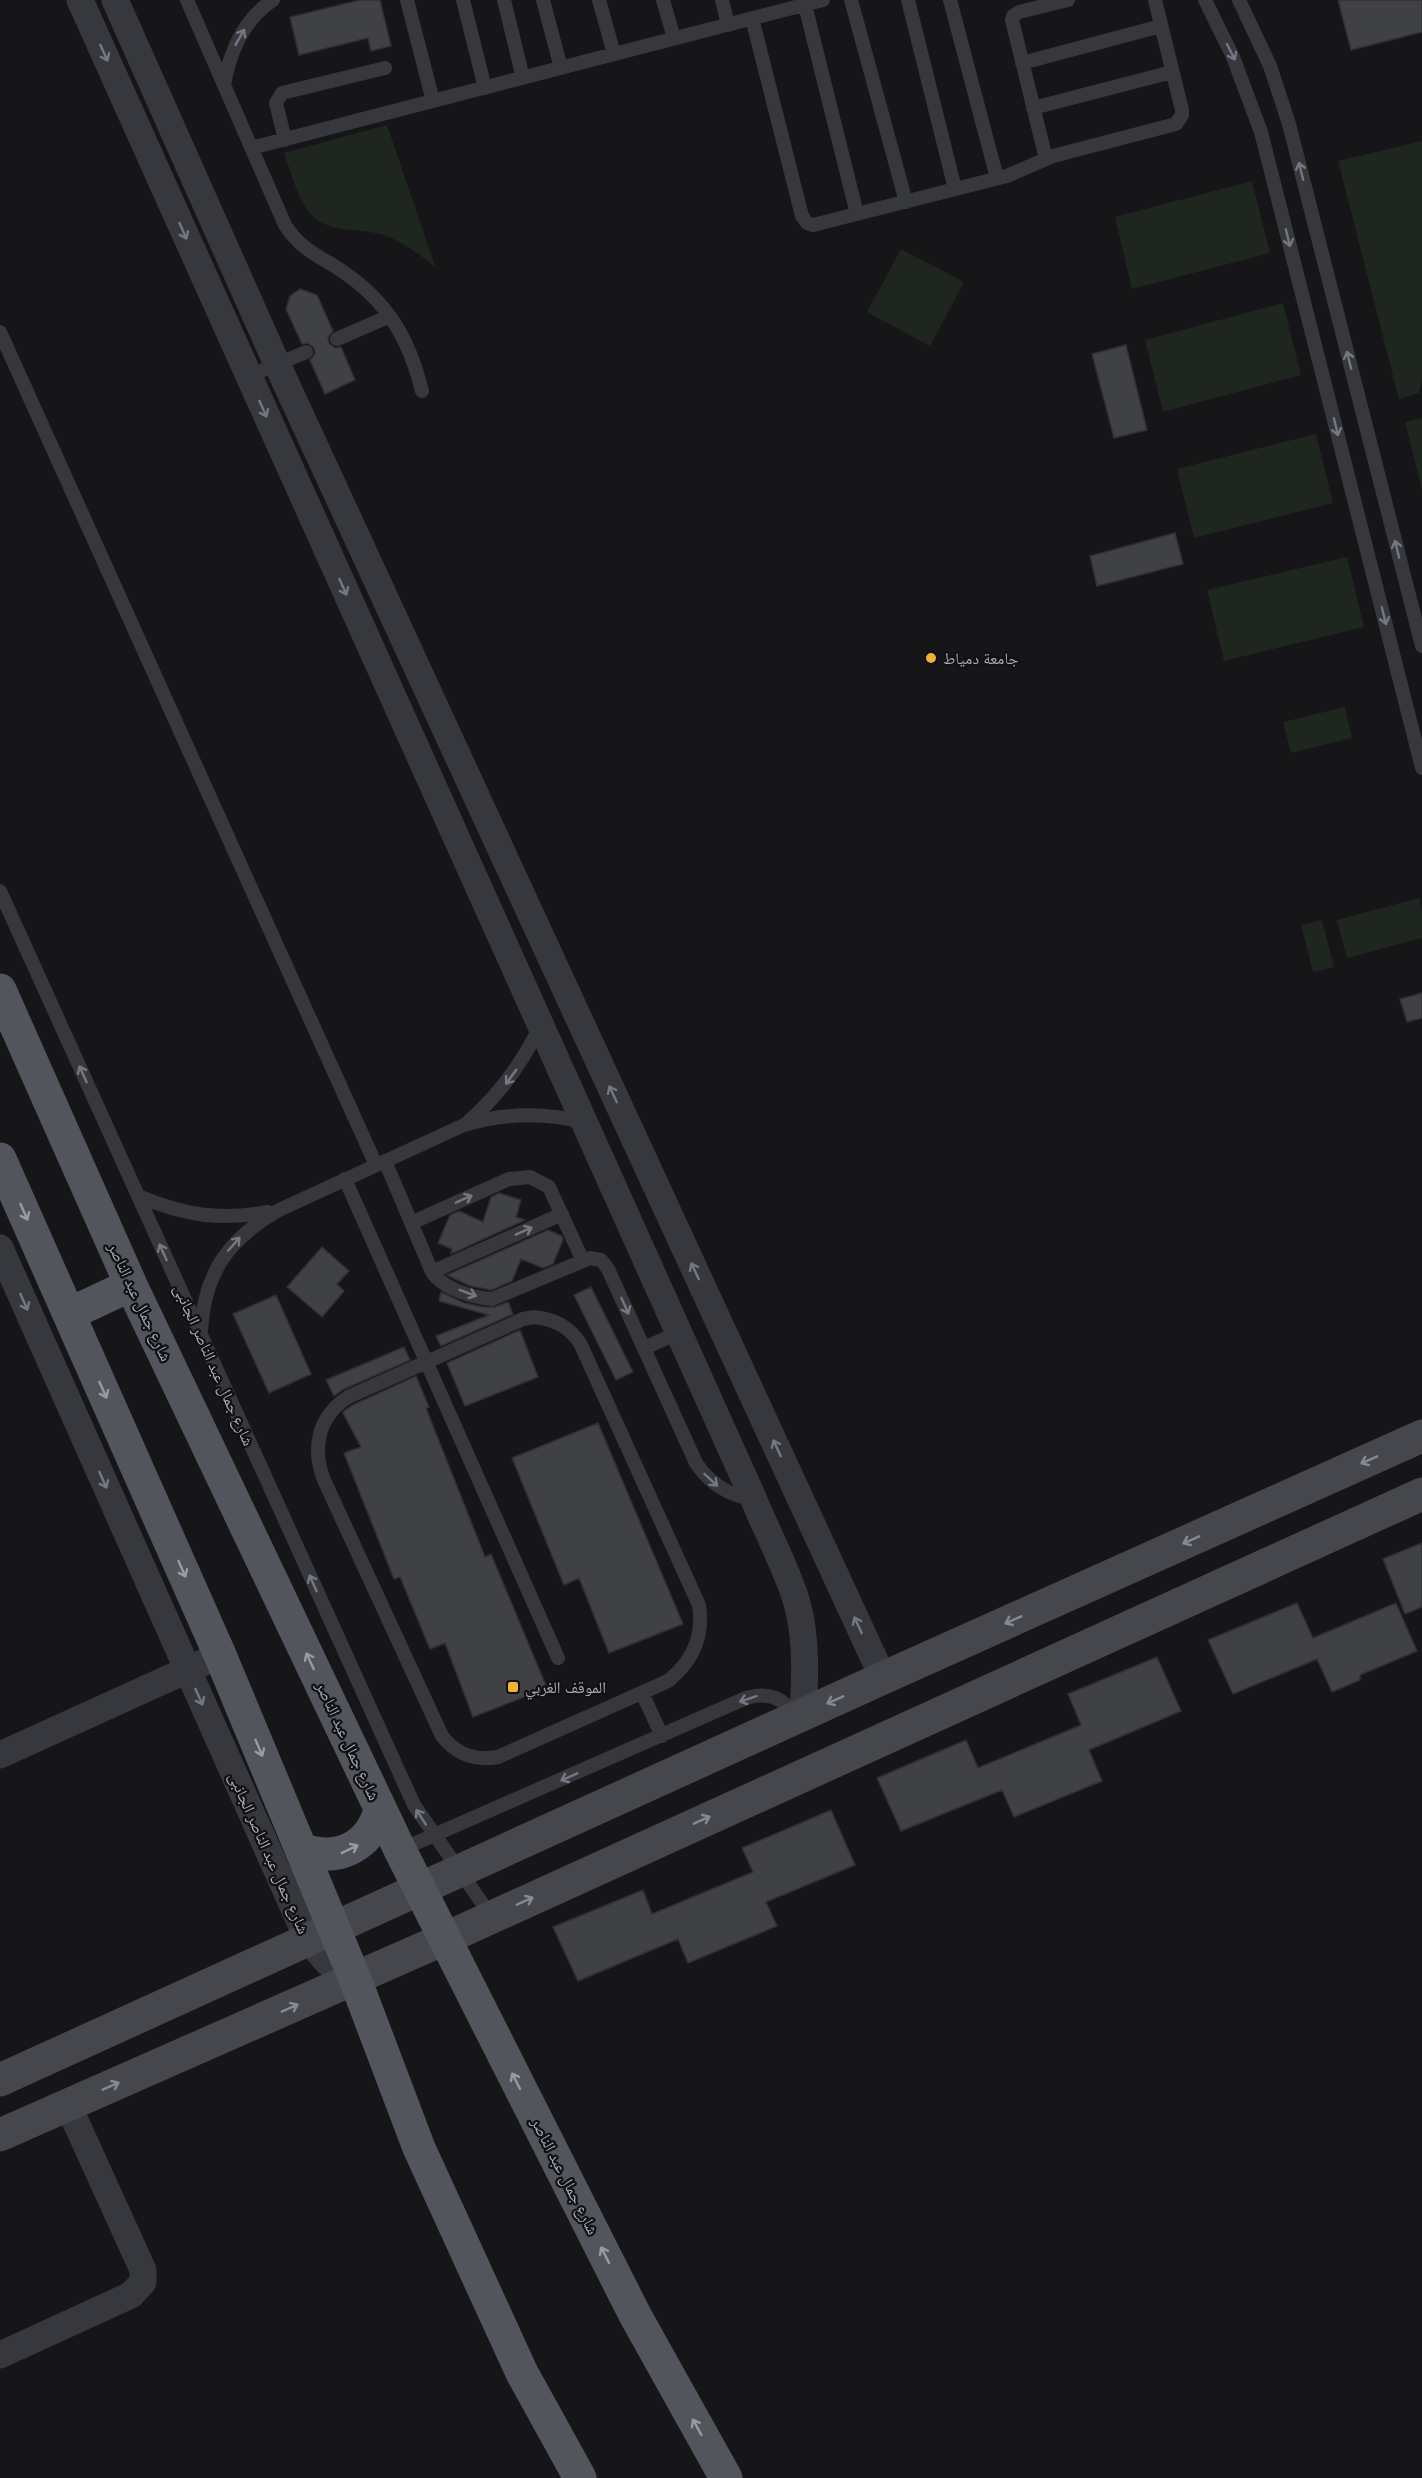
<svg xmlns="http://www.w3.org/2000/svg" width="1422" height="2478" font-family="Montserrat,'Noto Naskh Arabic',sans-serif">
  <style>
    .green { fill: #1e261f }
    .building { fill: #404145; stroke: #303034; stroke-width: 1.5 }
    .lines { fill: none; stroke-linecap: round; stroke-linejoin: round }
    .lane { stroke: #37383d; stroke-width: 14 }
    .street { stroke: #37383d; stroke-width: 27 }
    .secondary { stroke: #45474d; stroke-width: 33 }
    .primary { stroke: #53555c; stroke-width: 33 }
    .oneway { stroke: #757881 }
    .oneway2 { stroke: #979ba6 }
    .oneway3 { stroke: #858993 }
    .poi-dot { fill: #f2b134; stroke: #111113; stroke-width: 2 }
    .labels { text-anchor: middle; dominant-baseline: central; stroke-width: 4.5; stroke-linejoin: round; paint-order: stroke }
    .poi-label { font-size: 16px; fill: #a8adb8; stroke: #111113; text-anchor: start }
    .street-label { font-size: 16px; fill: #a8adb8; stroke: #111113 }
  </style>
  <rect width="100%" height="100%" fill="#161618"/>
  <!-- green -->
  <path class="green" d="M 387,125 L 435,266 L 435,267 C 419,254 403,242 384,235 C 359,227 328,235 310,213 C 297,198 291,172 284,153 Z
    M 1422,141 L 1422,379 L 1419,393 L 1399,399 L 1338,161 Z
    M 1252,181 L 1270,253 L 1132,289 L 1115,217 Z
    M 901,249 L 964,282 L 930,346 L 867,312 Z
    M 1283,303 L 1301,375 L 1163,412 L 1145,340 Z
    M 1422,418 L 1422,490 L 1405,422 Z
    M 1316,434 L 1333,503 L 1194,538 L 1177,469 Z
    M 1347,557 L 1364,627 L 1224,661 L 1207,590 Z
    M 1345,707 L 1352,738 L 1291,753 L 1283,722 Z
    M 1419,898 L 1422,912 L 1422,938 L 1347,958 L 1337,920 Z
    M 1322,920 L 1334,967 L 1313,972 L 1301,925 Z"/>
  <!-- building -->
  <path class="building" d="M 360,0 L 380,0 L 391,46 L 371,51 L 368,38 L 299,55 L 290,17 Z
    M 1338,0 L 1422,0 L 1422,32 L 1351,50 Z
    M 300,289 L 317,295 L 333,331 L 328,337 L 329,343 L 335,348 L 341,347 L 355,380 L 325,394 L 310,360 L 315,354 L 314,348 L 308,343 L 302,344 L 286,309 L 290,296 Z
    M 1126,345 L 1147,430 L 1114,438 L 1092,354 Z
    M 1175,533 L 1183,564 L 1097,586 L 1090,556 Z
    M 1422,993 L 1422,1018 L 1407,1022 L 1400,999 Z
    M 499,1193 L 521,1200 L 516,1217 L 525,1220 L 451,1254 L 452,1249 L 438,1243 L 450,1215 L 459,1211 L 483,1222 L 491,1197 Z
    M 548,1230 L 562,1236 L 563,1240 L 553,1264 L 543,1268 L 521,1259 L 512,1281 L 491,1290 L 470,1286 L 447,1275 Z
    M 322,1247 L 349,1271 L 337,1284 L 344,1291 L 322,1317 L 287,1287 Z
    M 591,1287 L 633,1372 L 616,1380 L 574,1295 Z
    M 441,1292 L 464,1303 L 483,1307 L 495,1307 L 508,1302 L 513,1314 L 441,1346 L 436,1336 L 489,1315 L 439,1301 Z
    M 276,1295 L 311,1374 L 269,1393 L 233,1314 Z
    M 520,1330 L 538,1377 L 465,1406 L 447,1363 Z
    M 404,1347 L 410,1360 L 344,1389 L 334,1396 L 326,1380 Z
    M 416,1376 L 429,1407 L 426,1408 L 485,1557 L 491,1554 L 547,1688 L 473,1717 L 445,1643 L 430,1649 L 400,1577 L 394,1579 L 344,1453 L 361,1447 L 343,1413 L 344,1411 L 353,1405 Z
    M 598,1423 L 683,1624 L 609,1653 L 579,1578 L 564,1585 L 512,1458 Z
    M 1422,1543 L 1422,1607 L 1405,1614 L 1383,1559 Z
    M 1297,1603 L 1313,1638 L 1396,1603 L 1417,1651 L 1360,1675 L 1360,1680 L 1332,1692 L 1317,1659 L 1233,1694 L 1208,1640 Z
    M 1157,1657 L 1181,1711 L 1089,1750 L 1102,1781 L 1014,1817 L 1002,1790 L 901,1831 L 877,1778 L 966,1740 L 978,1768 L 1081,1725 L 1068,1694 Z
    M 831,1810 L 855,1865 L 766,1902 L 777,1926 L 688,1963 L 678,1939 L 578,1981 L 553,1927 L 643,1890 L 652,1914 L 753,1872 L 742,1848 Z"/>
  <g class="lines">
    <!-- lane -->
    <path class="lane" d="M 187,0 L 285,225 C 302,251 318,255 342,271 C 388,302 409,339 422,391
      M 407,0 L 433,101
      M 463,0 L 485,88
      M 504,0 L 523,78
      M 543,0 L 561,68
      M 599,0 L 614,54
      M 663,0 L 674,38
      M 722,0 L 728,25
      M 851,0 L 906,202
      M 908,0 L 955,189
      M 950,0 L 997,178
      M 1205,0 L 1233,57 L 1261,132 L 1422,768
      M 1239,0 L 1270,66 L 1289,124 L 1422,646
      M 805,5 L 857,214
      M 752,18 L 802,216 L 807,223 L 813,225 L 1007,176 L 1053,156 L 1176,124 L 1182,115 L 1182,110 L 1155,0
      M 1022,63 L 1161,26
      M 224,85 C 230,51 243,20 273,0
      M 1033,108 L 1172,72
      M 285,140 L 276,103 L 282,93 L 385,68
      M 251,148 L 823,0
      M 1046,159 L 1012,20 L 1013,16 L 1019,12 L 1068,0
      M 0,332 L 376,1165
      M 337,339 L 390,316
      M 249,376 L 306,352
      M 0,891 L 414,1805 L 491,1916
      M 468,1122 C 500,1094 522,1064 540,1026
      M 385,1161 L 432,1272 C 442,1288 473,1298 492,1299 L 590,1258 L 601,1260 L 608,1269 L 696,1463 C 711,1485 729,1495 754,1500
      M 345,1179 L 558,1658
      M 138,1196 C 184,1215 219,1221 268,1212
      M 411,1223 L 509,1179 L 530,1177 L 549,1187 L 583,1261
      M 432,1272 L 562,1214
      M 534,1317 C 554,1319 568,1326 580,1343 L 699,1605 C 704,1636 693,1661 668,1681 L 498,1757 C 475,1761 457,1755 442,1736 L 324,1480 C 311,1447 319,1416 348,1397 L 523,1319 Z
      M 201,1332 C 204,1273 228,1239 279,1210 L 464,1125 C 504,1113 542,1112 583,1122
      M 644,1348 L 678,1333
      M 642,1693 L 662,1736
      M 400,1850 L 746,1698 C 769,1691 783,1698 797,1717"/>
    <!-- street -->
    <path class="street" d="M 80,0 L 754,1500 C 767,1532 788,1571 797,1603 C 807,1639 805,1678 803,1715
      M 115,0 L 277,364 L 883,1678
      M 0,1248 L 308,1940 L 328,1963 L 355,1979
      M 0,1755 L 220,1655
      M 0,2355 L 131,2295 L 143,2282 L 143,2270 L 68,2105"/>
    <!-- secondary -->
    <path class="secondary" d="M 0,2080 L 883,1678 L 1422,1436
      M 0,2135 L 444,1939 L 1422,1494"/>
    <!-- primary -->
    <path class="primary" d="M 0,990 L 131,1285 L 400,1850 L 635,2315 L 726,2478
      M 0,1159 L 220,1655 L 355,1979 L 419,2148 L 522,2373 L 580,2478
      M 69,1314 L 131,1285
      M 301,1849 C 337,1863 370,1847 380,1810"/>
  </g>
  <!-- one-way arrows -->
  <defs><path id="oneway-shaft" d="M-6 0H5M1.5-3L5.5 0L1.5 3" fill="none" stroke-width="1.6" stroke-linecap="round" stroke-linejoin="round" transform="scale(1.5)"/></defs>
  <g class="oneway">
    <use href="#oneway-shaft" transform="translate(240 37) rotate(-60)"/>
    <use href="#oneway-shaft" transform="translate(1231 52) rotate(63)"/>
    <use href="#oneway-shaft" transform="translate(104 53) rotate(66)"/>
    <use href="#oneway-shaft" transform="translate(1301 171) rotate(-104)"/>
    <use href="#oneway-shaft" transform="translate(183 231) rotate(66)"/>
    <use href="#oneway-shaft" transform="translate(1288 238) rotate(76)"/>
    <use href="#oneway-shaft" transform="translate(1349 360) rotate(-104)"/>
    <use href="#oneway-shaft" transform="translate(263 409) rotate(66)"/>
    <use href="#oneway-shaft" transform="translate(1336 427) rotate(76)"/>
    <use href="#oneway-shaft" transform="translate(1397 549) rotate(-104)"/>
    <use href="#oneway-shaft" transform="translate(343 587) rotate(66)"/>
    <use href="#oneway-shaft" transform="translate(1384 616) rotate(76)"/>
    <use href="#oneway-shaft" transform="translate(83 1074) rotate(-114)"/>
    <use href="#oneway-shaft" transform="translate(511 1077) rotate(126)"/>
    <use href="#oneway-shaft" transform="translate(613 1094) rotate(-115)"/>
    <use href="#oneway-shaft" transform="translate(464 1199) rotate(-24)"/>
    <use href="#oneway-shaft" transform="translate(524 1231) rotate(-24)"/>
    <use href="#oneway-shaft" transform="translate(234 1244) rotate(-49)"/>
    <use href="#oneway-shaft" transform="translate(163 1252) rotate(-114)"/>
    <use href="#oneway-shaft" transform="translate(695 1271) rotate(-115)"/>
    <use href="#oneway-shaft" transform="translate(468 1293) rotate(20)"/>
    <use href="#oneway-shaft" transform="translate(24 1302) rotate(66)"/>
    <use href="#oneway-shaft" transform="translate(625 1306) rotate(66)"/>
    <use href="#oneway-shaft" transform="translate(777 1448) rotate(-115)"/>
    <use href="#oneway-shaft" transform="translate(103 1480) rotate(66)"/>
    <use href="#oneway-shaft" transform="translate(711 1480) rotate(43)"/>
    <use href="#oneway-shaft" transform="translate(313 1583) rotate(-114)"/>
    <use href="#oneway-shaft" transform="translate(858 1625) rotate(-115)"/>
    <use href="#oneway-shaft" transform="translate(199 1697) rotate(66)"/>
    <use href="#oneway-shaft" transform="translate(748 1699) rotate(161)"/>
    <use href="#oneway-shaft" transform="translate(569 1777) rotate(156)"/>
    <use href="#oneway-shaft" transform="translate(421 1817) rotate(-123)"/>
  </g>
  <g class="oneway2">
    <use href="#oneway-shaft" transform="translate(24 1212) rotate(66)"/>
    <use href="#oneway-shaft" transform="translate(103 1390) rotate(66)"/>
    <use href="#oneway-shaft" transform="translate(182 1569) rotate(66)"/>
    <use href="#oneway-shaft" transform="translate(310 1661) rotate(-115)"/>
    <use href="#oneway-shaft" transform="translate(259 1748) rotate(67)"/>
    <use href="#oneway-shaft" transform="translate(350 1849) rotate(-26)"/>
    <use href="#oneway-shaft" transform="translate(516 2081) rotate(-117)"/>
    <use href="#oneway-shaft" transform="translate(605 2255) rotate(-117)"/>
    <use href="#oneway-shaft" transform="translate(697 2427) rotate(-119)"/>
  </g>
  <g class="oneway3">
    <use href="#oneway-shaft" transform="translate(1369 1460) rotate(156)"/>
    <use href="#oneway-shaft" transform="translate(1191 1540) rotate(156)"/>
    <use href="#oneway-shaft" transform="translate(1013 1620) rotate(156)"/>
    <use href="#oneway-shaft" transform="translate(835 1700) rotate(156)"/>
    <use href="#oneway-shaft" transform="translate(702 1820) rotate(-24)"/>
    <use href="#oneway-shaft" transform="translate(525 1901) rotate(-24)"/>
    <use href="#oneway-shaft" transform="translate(290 2008) rotate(-24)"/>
    <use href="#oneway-shaft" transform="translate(111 2086) rotate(-24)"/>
  </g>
  <!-- markers -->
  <g class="poi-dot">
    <circle cx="931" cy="658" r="6"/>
    <rect x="507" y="1681" width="12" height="12" rx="3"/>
  </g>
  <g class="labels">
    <!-- poi labels -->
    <g class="poi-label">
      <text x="943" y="658">جامعة دمياط</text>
      <text x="525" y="1687">الموقف الغربي</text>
    </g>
    <!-- street labels -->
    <g class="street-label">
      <text transform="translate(140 1302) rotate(65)">شارع جمال عبد الناصر</text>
      <text transform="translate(214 1365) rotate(66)">شارع جمال عبد الناصر الجانبى</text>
      <text transform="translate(348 1741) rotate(65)">شارع جمال عبد الناصر</text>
      <text transform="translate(269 1853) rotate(66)">شارع جمال عبد الناصر الجانبى</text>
      <text transform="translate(565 2176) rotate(63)">شارع جمال عبد الناصر</text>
    </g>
  </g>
</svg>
